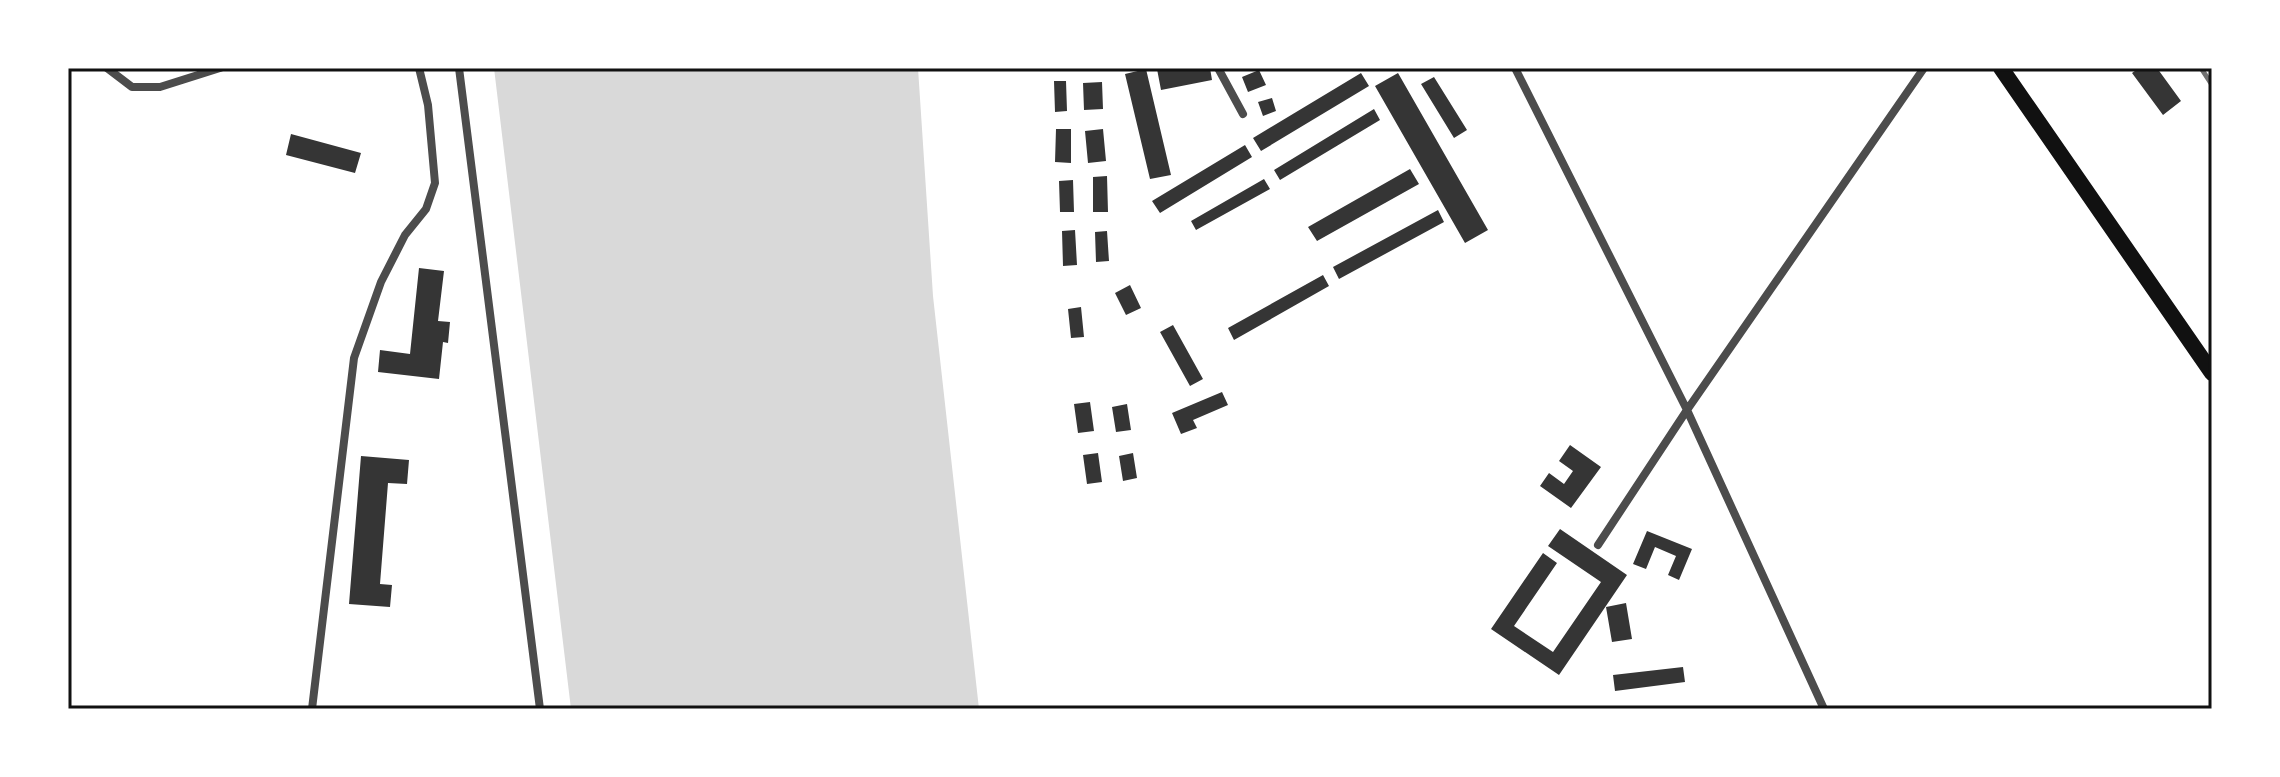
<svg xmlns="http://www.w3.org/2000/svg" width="2280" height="777" font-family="Karla,sans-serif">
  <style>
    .water { fill: #d9d9d9 }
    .building { fill: #353535 }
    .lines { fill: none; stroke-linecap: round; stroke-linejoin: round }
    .minor { stroke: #4c4c4c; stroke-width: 8 }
    .primary { stroke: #111; stroke-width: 16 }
    .rail { stroke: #707070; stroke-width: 5 }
    .neatline { fill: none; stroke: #111; stroke-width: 3 }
  </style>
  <rect width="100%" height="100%" fill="#fff"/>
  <!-- water -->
  <path class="water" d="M 494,68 L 918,68 L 933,296 L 979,709 L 571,709 Z"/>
  <!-- building -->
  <path class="building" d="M 1164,68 L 1210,68 L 1212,80 L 1161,90 L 1157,69 Z
    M 2139,68 L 2157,68 L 2181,101 L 2163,115 L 2132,73 Z
    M 1146,69 L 1171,175 L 1150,179 L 1125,74 Z
    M 1259,70 L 1266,85 L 1248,92 L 1242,77 Z
    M 1361,73 L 1369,86 L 1261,151 L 1253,138 Z
    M 1398,73 L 1488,230 L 1465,243 L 1375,86 Z
    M 1434,77 L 1467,130 L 1454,138 L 1421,84 Z
    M 1054,81 L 1066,81 L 1067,111 L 1055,112 Z
    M 1102,82 L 1103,109 L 1084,110 L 1083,83 Z
    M 1272,98 L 1276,111 L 1263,116 L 1258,102 Z
    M 1374,109 L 1380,120 L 1280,180 L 1274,170 Z
    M 1056,129 L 1071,129 L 1071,163 L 1055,162 Z
    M 1103,129 L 1106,161 L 1088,163 L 1085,131 Z
    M 291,134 L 361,153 L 355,173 L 286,155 Z
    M 1245,145 L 1252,157 L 1160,213 L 1152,201 Z
    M 1410,169 L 1419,184 L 1317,241 L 1308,227 Z
    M 1107,176 L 1108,212 L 1093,212 L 1093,177 Z
    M 1264,179 L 1270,189 L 1196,230 L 1191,221 Z
    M 1073,180 L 1074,212 L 1060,212 L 1059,181 Z
    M 1438,210 L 1444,222 L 1339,279 L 1333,267 Z
    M 1075,230 L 1077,265 L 1063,266 L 1062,231 Z
    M 1107,231 L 1109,261 L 1096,262 L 1095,232 Z
    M 419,268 L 444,271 L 438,321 L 450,322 L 448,343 L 443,342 L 439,379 L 378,372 L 380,350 L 410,354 Z
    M 1323,275 L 1329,286 L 1234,340 L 1228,328 Z
    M 1130,285 L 1141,308 L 1126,315 L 1115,293 Z
    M 1081,307 L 1084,337 L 1071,338 L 1068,309 Z
    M 1173,325 L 1203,379 L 1190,386 L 1160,332 Z
    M 1222,392 L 1228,405 L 1193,420 L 1197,428 L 1181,434 L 1172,413 Z
    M 1090,402 L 1094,431 L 1078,433 L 1074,404 Z
    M 1127,404 L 1131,430 L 1116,432 L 1112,407 Z
    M 1570,445 L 1601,467 L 1571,508 L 1540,486 L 1549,473 L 1564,484 L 1573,471 L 1559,461 Z
    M 1098,453 L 1102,482 L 1087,484 L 1083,455 Z
    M 1133,453 L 1137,478 L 1123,481 L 1119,456 Z
    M 361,456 L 409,460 L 407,484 L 388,483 L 380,584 L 392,585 L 390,607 L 349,604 Z
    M 1560,529 L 1627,575 L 1559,675 L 1491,629 L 1543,553 L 1557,563 L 1514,626 L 1553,652 L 1601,582 L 1548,546 Z
    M 1647,531 L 1692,549 L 1679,580 L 1668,575 L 1676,556 L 1655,547 L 1646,569 L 1633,564 Z
    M 1626,603 L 1632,639 L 1612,642 L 1606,607 Z
    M 1683,667 L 1685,682 L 1615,691 L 1613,675 Z"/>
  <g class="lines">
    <!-- minor -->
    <path class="minor" d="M 107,68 L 132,87 L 160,87 L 220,68
      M 459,68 L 540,709
      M 1218,68 L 1243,114
      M 1515,68 L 1687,410 L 1824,709
      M 1598,545 L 1687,410 L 1924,68
      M 312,709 L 354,358 L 381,282 L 405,235 L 426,209 L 435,183 L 428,105 L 419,68"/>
    <!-- primary -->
    <path class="primary" d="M 2001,68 L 2212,373"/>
    <!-- rail -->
    <path class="rail" d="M 2201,68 L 2212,85"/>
  </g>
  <!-- border -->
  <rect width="2280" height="777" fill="none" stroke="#ffffff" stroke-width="140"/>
  <rect x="70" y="70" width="2140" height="637" class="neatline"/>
</svg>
